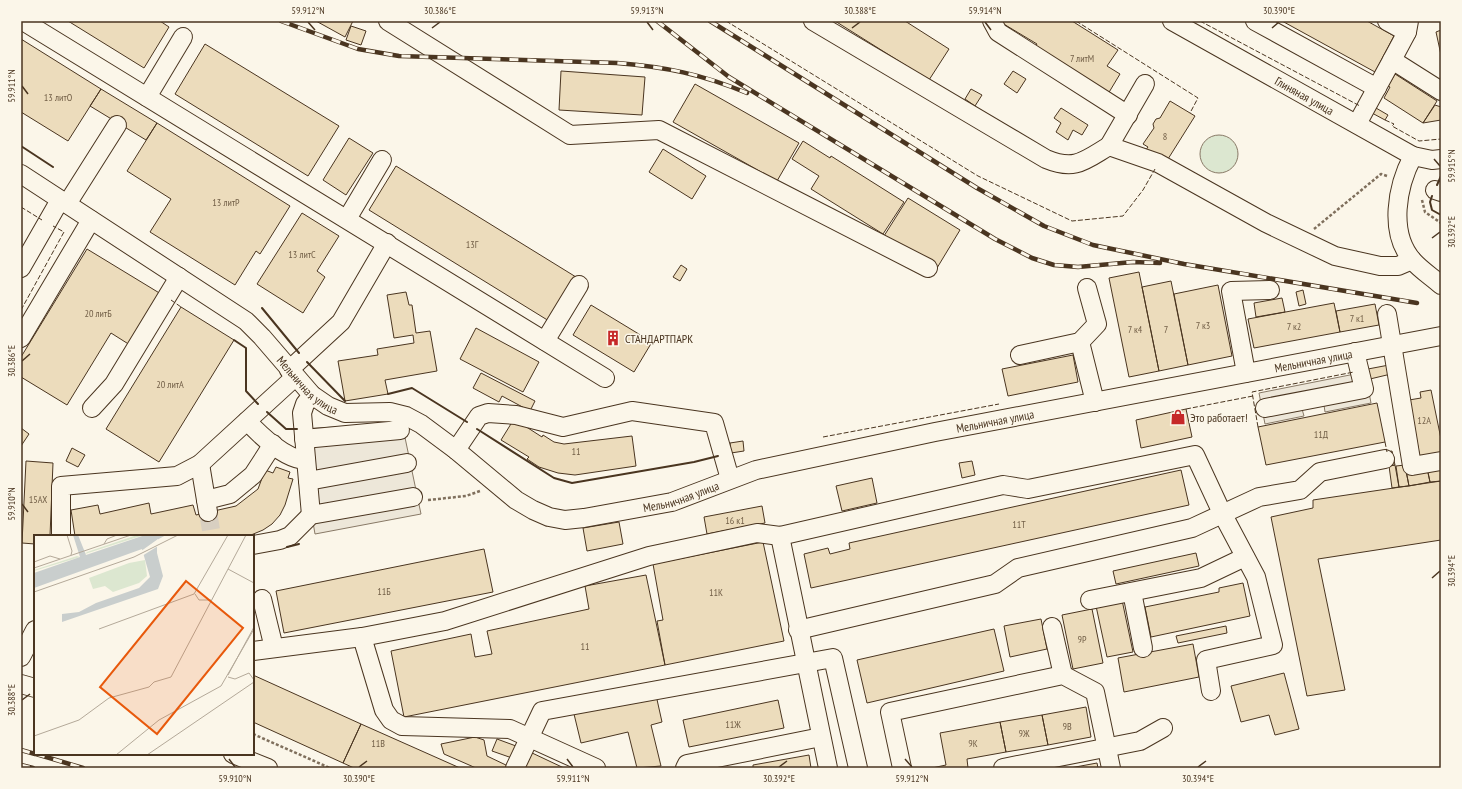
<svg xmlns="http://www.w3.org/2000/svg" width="1462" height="789" font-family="'PT Sans Narrow',sans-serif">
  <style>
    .green { fill: #dce7d0; stroke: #887966 }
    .parking { fill: #ede7d9; stroke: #887966 }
    .building { fill: #ecdcbc; stroke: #4a3520 }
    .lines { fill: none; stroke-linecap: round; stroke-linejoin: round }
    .minor-tunnel { stroke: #d8cfc1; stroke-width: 18; stroke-dasharray: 18 9; stroke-linecap: butt }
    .minor-casing { stroke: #4a3520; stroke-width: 20 }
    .path { stroke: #7f6f5c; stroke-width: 2.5; stroke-dasharray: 3 2; stroke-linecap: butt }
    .minor { stroke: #fbf6e9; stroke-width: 18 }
    .rail-casing { stroke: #4a3520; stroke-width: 4.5 }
    .rail { stroke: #fbf6e9; stroke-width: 3; stroke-dasharray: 9; stroke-linecap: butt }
    .fence { stroke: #4a3520; stroke-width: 1; stroke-dasharray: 5 2; stroke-linecap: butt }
    .wall { stroke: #4a3520; stroke-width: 2 }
    .ticks { fill: none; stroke: #4a3520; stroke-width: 1.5 }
    .labels { text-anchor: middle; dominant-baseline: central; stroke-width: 3; stroke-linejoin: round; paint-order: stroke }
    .number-label { font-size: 10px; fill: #725f47 }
    .street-label { font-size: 12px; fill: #4a3520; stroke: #fbf6e9 }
    .poi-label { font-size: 12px; fill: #4a3520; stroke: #fbf6e9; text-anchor: start }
    .inset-road { fill: none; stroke: #b4a999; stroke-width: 1 }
    .view { fill: #e8590c; fill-opacity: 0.15; stroke: #e8590c; stroke-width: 2 }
    .inset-edge { fill: none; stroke: #4a3520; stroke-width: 2 }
    .neatline { fill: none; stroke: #4a3520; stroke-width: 1.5 }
    .ticks-label { font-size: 10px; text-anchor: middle; fill: #4a3520 }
  </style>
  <rect width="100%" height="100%" fill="#fbf6e9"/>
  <!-- green -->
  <path class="green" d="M1200 154a19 19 0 1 1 38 0a19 19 0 1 1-38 0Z"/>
  <!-- parking -->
  <path class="parking" d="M 1365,372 L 1371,403 L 1325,412 L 1324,405 L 1302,409 L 1304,416 L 1265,424 L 1259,393 Z
    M 396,424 L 403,428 L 421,514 L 315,534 L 297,429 Z"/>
  <!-- building -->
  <path class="building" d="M 68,21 L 160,21 L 169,27 L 144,68 Z
    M 316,21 L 353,21 L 345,37 Z
    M 835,21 L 905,21 L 949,49 L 929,80 Z
    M 1003,21 L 1072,21 L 1118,50 L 1107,66 L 1120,74 L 1108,94 L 1035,47 L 1037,44 L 1002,23 Z
    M 1282,21 L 1367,21 L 1394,36 L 1375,72 Z
    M 351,26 L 366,31 L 361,45 L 346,40 Z
    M 1441,30 L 1441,55 L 1436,32 Z
    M 21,39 L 101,89 L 68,141 L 21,112 Z
    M 205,44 L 339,126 L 308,176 L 175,94 Z
    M 561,71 L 645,77 L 642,115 L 559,110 Z
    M 1013,71 L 1026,79 L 1017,93 L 1004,84 Z
    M 1395,74 L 1437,101 L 1423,123 L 1384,98 L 1390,87 L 1388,86 Z
    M 695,84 L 799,143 L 777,181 L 673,122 Z
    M 101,89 L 157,123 L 146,140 L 90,106 Z
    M 971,89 L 982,95 L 975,106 L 965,99 Z
    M 1170,101 L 1195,116 L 1168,159 L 1145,151 L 1148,147 L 1143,144 L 1154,128 L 1153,124 L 1156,119 L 1160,118 Z
    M 1435,105 L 1441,107 L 1441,120 L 1423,123 Z
    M 1061,108 L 1088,125 L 1082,135 L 1073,130 L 1068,140 L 1056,132 L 1061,123 L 1054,118 Z
    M 1376,108 L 1388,115 L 1385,120 L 1372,113 Z
    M 157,123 L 290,206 L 260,254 L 256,251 L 235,285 L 150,232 L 171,199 L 127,171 Z
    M 349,138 L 373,153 L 346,195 L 323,180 Z
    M 803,141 L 830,158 L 831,156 L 904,202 L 883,234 L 811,189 L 819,176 L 792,159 Z
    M 663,149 L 706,176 L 692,199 L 649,172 Z
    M 396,166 L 576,277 L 549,321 L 369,210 Z
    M 908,198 L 960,230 L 937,268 L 884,236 Z
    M 302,213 L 339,236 L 317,271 L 325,277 L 303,313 L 257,284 Z
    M 87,249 L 161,294 L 130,345 L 111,333 L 67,405 L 21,377 L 21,357 Z
    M 681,265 L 687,269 L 680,281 L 673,277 Z
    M 1139,272 L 1159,371 L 1129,377 L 1109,278 Z
    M 1171,281 L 1188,365 L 1159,371 L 1142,287 Z
    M 1218,285 L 1232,356 L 1188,365 L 1174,294 Z
    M 1303,290 L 1306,304 L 1299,306 L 1296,292 Z
    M 406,292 L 409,305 L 412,305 L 416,333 L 430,331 L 437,371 L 385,380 L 388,394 L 345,401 L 338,361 L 378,355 L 377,349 L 414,343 L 413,335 L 394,338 L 387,295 Z
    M 1282,298 L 1285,312 L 1256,317 L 1254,303 Z
    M 1334,303 L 1340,332 L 1254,348 L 1248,319 Z
    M 1375,304 L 1379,325 L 1340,332 L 1336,311 Z
    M 591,305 L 652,342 L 634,372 L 573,335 Z
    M 181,307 L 234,340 L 159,462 L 106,429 Z
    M 476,328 L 539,362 L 523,392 L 460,359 Z
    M 1073,355 L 1078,382 L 1008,396 L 1002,369 Z
    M 1389,365 L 1391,374 L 1370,379 L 1368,369 Z
    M 481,373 L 535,401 L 530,411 L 502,396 L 499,402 L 473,388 Z
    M 1431,390 L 1441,439 L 1441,454 L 1420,458 L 1409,400 L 1421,398 L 1420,392 Z
    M 1377,403 L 1385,442 L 1266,465 L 1258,427 Z
    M 1186,409 L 1192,437 L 1141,448 L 1136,420 Z
    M 514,419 L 542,437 L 543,435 L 554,442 L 564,444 L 632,436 L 636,466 L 575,475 L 558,473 L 539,467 L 527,459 L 529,457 L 501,440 Z
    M 21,428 L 29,434 L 21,446 Z
    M 743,441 L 744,451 L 731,453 L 730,443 Z
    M 72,448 L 85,455 L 78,467 L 66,461 Z
    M 1392,451 L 1395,465 L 1389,466 L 1387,452 Z
    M 26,461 L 53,463 L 50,536 L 35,536 L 35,544 L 22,543 Z
    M 972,461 L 975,475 L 962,478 L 959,463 Z
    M 1395,465 L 1399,487 L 1392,488 L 1389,466 Z
    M 1405,465 L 1409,486 L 1399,487 L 1396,466 Z
    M 1441,465 L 1441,481 L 1430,482 L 1427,468 Z
    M 276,467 L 290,472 L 288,478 L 293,479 L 285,505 L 280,515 L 272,524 L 263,530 L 251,535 L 243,536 L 75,536 L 71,510 L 98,505 L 100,514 L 149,503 L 151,514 L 193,505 L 196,515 L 236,506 L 258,489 L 265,470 L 273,473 Z
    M 1427,468 L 1430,482 L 1409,486 L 1406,471 Z
    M 1181,470 L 1189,505 L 811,588 L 804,554 L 828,548 L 830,554 L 850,549 L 849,543 Z
    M 872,478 L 877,503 L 842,511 L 836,486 Z
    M 1441,481 L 1441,540 L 1318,559 L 1345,690 L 1307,696 L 1271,517 L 1313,508 L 1313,500 Z
    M 762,506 L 765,523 L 707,534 L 704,517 Z
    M 619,522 L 623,544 L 587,551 L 583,528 Z
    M 763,542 L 784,641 L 665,665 L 657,621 L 663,620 L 653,564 Z
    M 484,549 L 493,592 L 284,633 L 276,591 Z
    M 1196,553 L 1199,566 L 1116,584 L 1113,571 Z
    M 646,575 L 665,665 L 404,717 L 391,651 L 471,634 L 475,657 L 492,654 L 487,631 L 589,609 L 585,586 Z
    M 1243,583 L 1250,616 L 1151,637 L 1145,607 L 1219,592 L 1219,588 Z
    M 1122,600 L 1133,652 L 1107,657 L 1096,606 Z
    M 1092,609 L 1103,663 L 1073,669 L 1062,615 Z
    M 1041,619 L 1047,649 L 1010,657 L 1004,626 Z
    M 1226,626 L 1227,633 L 1178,643 L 1176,636 Z
    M 994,629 L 1004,671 L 867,703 L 857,660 Z
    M 1193,644 L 1199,677 L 1124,692 L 1118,658 Z
    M 1284,673 L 1299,729 L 1275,735 L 1269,715 L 1241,722 L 1231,686 Z
    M 253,675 L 361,724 L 343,763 L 253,722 Z
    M 656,695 L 662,722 L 651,725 L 661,766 L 637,768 L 628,732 L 581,743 L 574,714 Z
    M 778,700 L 784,728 L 689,747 L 683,720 Z
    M 1086,707 L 1091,737 L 1048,745 L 1042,715 Z
    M 1042,715 L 1048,745 L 1006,752 L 1000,722 Z
    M 1000,722 L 1006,752 L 967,759 L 968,768 L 932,768 L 946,765 L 940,733 Z
    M 361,724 L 460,768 L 354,768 L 343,763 Z
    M 475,737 L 484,740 L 487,756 L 508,766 L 507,768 L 476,768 L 444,754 L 441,744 Z
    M 497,739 L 516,746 L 512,758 L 492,751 Z
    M 530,752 L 564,768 L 523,768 Z
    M 809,755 L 811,768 L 753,768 L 753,765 Z
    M 1097,763 L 1098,768 L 1070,768 Z"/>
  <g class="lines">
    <!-- minor-tunnel -->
    <path class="minor-tunnel" d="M 208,512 L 212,536"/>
    <!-- minor casing -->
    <g class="minor-casing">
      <g id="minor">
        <path d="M 23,21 L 605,378"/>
        <path d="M 388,21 L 570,135 L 659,130 L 928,268"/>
        <path d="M 813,21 L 1046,159 C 1075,171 1084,161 1109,146 L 1158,163 L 1266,223 L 1335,256 L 1380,266 L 1398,266 L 1412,260"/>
        <path d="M 992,21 L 998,32 L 1128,115"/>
        <path id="s1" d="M 1172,21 L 1413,156 L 1432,160 L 1441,159"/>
        <path d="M 1255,21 L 1377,88"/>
        <path d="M 1387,21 L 1407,32"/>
        <path d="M 1392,60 L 1407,32 L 1409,21"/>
        <path d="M 147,97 L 183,37"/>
        <path d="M 1357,124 L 1392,60 L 1441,91"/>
        <path d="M 1109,146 L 1145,84"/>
        <path d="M 1413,156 C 1397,186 1388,233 1413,261 C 1421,270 1432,277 1441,285"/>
        <path id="s2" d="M 21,174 L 246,321 L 262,337 L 312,395 L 328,406 L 345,413 L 390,412 L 406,416 L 421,424 L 456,450 L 516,500 L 533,510 L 549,517 L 565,520 L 584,518 L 672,502 L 756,470 L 935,432 L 1441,336"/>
        <path d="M 1435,190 L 1441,192"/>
        <path d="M 67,204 L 117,125"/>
        <path d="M 347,219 L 382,160"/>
        <path d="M 21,268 L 60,200"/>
        <path d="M 1087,288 L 1097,324 L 1080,342 L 1095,402"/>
        <path d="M 1387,314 L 1412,466 L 1441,461"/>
        <path d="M 21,338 L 91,220"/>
        <path d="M 545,341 L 579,285"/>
        <path d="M 1020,355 L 1080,342"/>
        <path d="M 289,370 L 341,322 L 387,243"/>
        <path d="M 1246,373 L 1231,291 L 1270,290"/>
        <path d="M 92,408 L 114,384 L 179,277"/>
        <path d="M 1265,408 L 1364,389 L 1355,352"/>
        <path d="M 247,421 C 260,435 286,460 306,460"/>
        <path d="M 304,439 L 400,430"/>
        <path d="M 456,450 L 479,416 L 488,413 L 516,415 L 563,427 L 632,411 L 714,423 L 730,479"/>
        <path d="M 200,464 L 208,512"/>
        <path d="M 308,481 L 407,463"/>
        <path d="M 206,500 L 230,494 L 253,475 L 273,444"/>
        <path d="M 311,515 L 302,413 L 305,404 L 312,395"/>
        <path d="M 61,536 L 61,486 L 177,476 L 200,464 L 295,377"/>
        <path d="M 780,536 L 828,768"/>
        <path d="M 253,545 L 280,540 L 290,536 L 311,515 L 413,497"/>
        <path d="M 1132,592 L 1143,648"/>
        <path d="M 262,599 L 274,648"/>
        <path d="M 1090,600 L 1201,578 L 1245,557"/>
        <path d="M 1052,627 L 1063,675"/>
        <path d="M 798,630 L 995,584 L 1018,568 L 1192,528 L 1259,497 L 1300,490 L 1320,472 L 1385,459"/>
        <path d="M 362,637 L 384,710 L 391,720 L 402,726 L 510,729 L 596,768"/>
        <path d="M 253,651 L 362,637 L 445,621 L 649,556 L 757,533 L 780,536 L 1003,485 L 1028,489 L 1195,455 L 1222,513 L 1256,577 L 1273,645 L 1206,660 L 1211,691"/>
        <path d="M 21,657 L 35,630"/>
        <path d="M 21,684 L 35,688"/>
        <path d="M 233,754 L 268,768"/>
        <path d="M 515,768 L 542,711 L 833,658 L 858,768"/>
        <path d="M 685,768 L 687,764 L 821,737"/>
        <path d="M 902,768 L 890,712 L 1063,675 L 1095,692 L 1111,768"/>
        <path d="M 1003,768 L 1140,741 L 1163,728"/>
      </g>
    </g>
    <!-- path -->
    <path class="path" d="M 1422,200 L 1425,212 L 1441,223
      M 1314,229 L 1381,174 L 1387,176
      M 428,500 L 466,496 L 480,491
      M 253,734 L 330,768"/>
    <!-- minor -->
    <use href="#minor" class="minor"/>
    <!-- rail casing -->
    <g class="rail-casing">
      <path id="rail" d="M 281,21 L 358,49 L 399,56 L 617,63 C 666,67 701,74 747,93
        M 657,21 L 729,77 L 995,239 L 1032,258 L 1054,265 L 1078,267 L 1133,262 L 1160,263
        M 710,21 L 977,188 L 1044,226 L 1093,245 L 1184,264 L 1417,303
        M 21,750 L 35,754
        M 36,754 L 83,768
        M 21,765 L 33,768"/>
    </g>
    <!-- rail -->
    <use href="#rail" class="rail"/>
    <!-- fence -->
    <path class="fence" d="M 726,21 L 978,176 L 1072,221 L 1123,216 L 1143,190 L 1155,169
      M 1076,21 L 1198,98 L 1190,113
      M 1200,21 L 1360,106
      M 1385,120 L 1394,124 L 1392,126 L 1419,141 L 1441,139
      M 21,207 L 42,220
      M 171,300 L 181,307
      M 21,310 L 64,232 L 53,226
      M 1186,409 L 1253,396
      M 1258,427 L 1252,392 L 1354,372
      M 823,437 L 999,404
      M 1385,442 L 1387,452"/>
    <!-- wall -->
    <path class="wall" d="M 21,146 L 53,167
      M 1437,185 L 1441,176
      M 1432,196 L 1430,202 L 1432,210 L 1441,215
      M 262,308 L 299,353
      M 234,340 L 246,348 L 246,391 L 258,404
      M 307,362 L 345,401
      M 388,394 L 412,388 L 467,422
      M 267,412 L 286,429 L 297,429
      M 477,429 L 554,478 L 572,483 L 694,462 L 718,456
      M 287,547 L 299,544"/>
  </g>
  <!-- ticks -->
  <path class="ticks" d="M 308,22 L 315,30M 647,22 L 653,30M 985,22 L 991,30M 432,28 L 440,22M 852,28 L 860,22M 1272,28 L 1279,22M 22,86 L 28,94M 1434,159 L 1440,166M 1432,238 L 1440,232M 22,361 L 30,354M 22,504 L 28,512M 1432,578 L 1440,571M 22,700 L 30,694M 229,759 L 235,767M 567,759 L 573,767M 905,759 L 912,767M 359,767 L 367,761M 779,767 L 787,761M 1198,767 L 1206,761"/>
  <!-- icons -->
  <defs>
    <g id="building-bare" transform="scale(1.2)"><path d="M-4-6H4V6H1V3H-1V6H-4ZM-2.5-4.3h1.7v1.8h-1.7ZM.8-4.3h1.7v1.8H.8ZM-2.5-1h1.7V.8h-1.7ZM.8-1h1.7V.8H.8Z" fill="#c62828" stroke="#fbf6e9" stroke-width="2.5" paint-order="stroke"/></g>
    <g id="shop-bare" transform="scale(1.2)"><path d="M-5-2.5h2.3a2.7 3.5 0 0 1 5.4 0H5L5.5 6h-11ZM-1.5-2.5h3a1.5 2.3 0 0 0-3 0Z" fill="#c62828" stroke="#fbf6e9" stroke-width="2.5" paint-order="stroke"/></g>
  </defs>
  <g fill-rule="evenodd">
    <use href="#building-bare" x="613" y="338"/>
    <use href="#shop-bare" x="1178" y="417"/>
  </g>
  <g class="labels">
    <!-- number labels -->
    <g class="number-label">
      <text x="1082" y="58">7 литМ</text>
      <text x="58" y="97">13 литО</text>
      <text x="1165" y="136">8</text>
      <text x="226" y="202">13 литР</text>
      <text x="472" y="244">13Г</text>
      <text x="302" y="254">13 литС</text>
      <text x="98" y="313">20 литБ</text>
      <text x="1357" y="318">7 к1</text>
      <text x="1203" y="325">7 к3</text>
      <text x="1294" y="326">7 к2</text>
      <text x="1135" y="329">7 к4</text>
      <text x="1166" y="329">7</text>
      <text x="170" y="384">20 литА</text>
      <text x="1424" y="420">12А</text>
      <text x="1321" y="434">11Д</text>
      <text x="576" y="451">11</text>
      <text x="38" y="499">15АХ</text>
      <text x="735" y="520">16 к1</text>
      <text x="1019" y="524">11Т</text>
      <text x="384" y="591">11Б</text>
      <text x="716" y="592">11К</text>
      <text x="1082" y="639">9Р</text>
      <text x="585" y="646">11</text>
      <text x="733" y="724">11Ж</text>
      <text x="1067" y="726">9В</text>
      <text x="1024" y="733">9Ж</text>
      <text x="378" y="743">11В</text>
      <text x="973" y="743">9К</text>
    </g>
    <!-- street labels -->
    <g class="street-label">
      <text stroke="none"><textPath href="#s1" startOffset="152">Глиняная улица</textPath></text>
      <text stroke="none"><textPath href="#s2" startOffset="1426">Мельничная улица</textPath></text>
      <text stroke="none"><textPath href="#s2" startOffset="358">Мельничная улица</textPath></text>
      <text stroke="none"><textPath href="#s2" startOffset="1102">Мельничная улица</textPath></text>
      <text stroke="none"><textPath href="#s2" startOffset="778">Мельничная улица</textPath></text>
    </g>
    <!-- poi labels -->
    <g class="poi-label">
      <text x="625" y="338">СТАНДАРТПАРК</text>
      <text x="1190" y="417">Это работает!</text>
    </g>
  </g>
  <!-- overview -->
  <g transform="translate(34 535)">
    <rect width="220" height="220" fill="#fbf6e9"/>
    <path d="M 103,0 L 110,0 L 51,19 L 53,17 ZM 43,21 L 46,22 L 0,36 L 0,35 ZM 111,25 L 113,41 L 105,48 L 79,57 L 71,51 L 59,54 L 55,43 L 95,28 Z" fill="#dce7d0"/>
    <path d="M 39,0 L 44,0 L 52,20 L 111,0 L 132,0 L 123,5 L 123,18 L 129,41 L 124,54 L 28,87 L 28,79 L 45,77 L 62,68 L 105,53 L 116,42 L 108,14 L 0,53 L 0,38 L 46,22 Z" fill="#c9cecd"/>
    <path d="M 124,4 L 124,11 L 108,21 L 107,17 L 103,19 Z" fill="#fbf6e9"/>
    <path class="inset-road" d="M 33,0 L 38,16 L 37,20M 70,9 L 73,4 L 83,0M 0,27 L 16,21 L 26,24M 0,33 L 97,0M 194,34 L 220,48M 0,57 L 100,22 L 144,0M 161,59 L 165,65 L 177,65M 65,94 L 160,59 L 194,0M 194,140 L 220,92M 194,142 L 201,144 L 215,138 L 220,145M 0,201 L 45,185 L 75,163 L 115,152 L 120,147 L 137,142 L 212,0M 82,220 L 125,185 L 187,151 L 220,94M 113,220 L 220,147"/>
    <path class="view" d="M 152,46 L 209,93 L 123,199 L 66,152 Z"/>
    <rect width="220" height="220" class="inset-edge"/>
  </g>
  <!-- border -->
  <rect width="1462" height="789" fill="none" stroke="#fbf6e9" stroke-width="44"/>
  <rect x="22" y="22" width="1418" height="745" class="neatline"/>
  <g class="ticks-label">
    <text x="308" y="14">59.912°N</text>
    <text x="440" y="14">30.386°E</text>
    <text x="647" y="14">59.913°N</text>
    <text x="860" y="14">30.388°E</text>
    <text x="985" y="14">59.914°N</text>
    <text x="1279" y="14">30.390°E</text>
    <text transform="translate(11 86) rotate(-90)" y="4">59.911°N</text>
    <text transform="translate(1451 166) rotate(-90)" y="4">59.915°N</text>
    <text transform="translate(1451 232) rotate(-90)" y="4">30.392°E</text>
    <text transform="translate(11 361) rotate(-90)" y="4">30.386°E</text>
    <text transform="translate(11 504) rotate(-90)" y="4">59.910°N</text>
    <text transform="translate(1451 571) rotate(-90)" y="4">30.394°E</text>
    <text transform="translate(11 700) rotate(-90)" y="4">30.388°E</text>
    <text x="235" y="782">59.910°N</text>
    <text x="359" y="782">30.390°E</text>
    <text x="573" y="782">59.911°N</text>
    <text x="779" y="782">30.392°E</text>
    <text x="912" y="782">59.912°N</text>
    <text x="1198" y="782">30.394°E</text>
  </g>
</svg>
